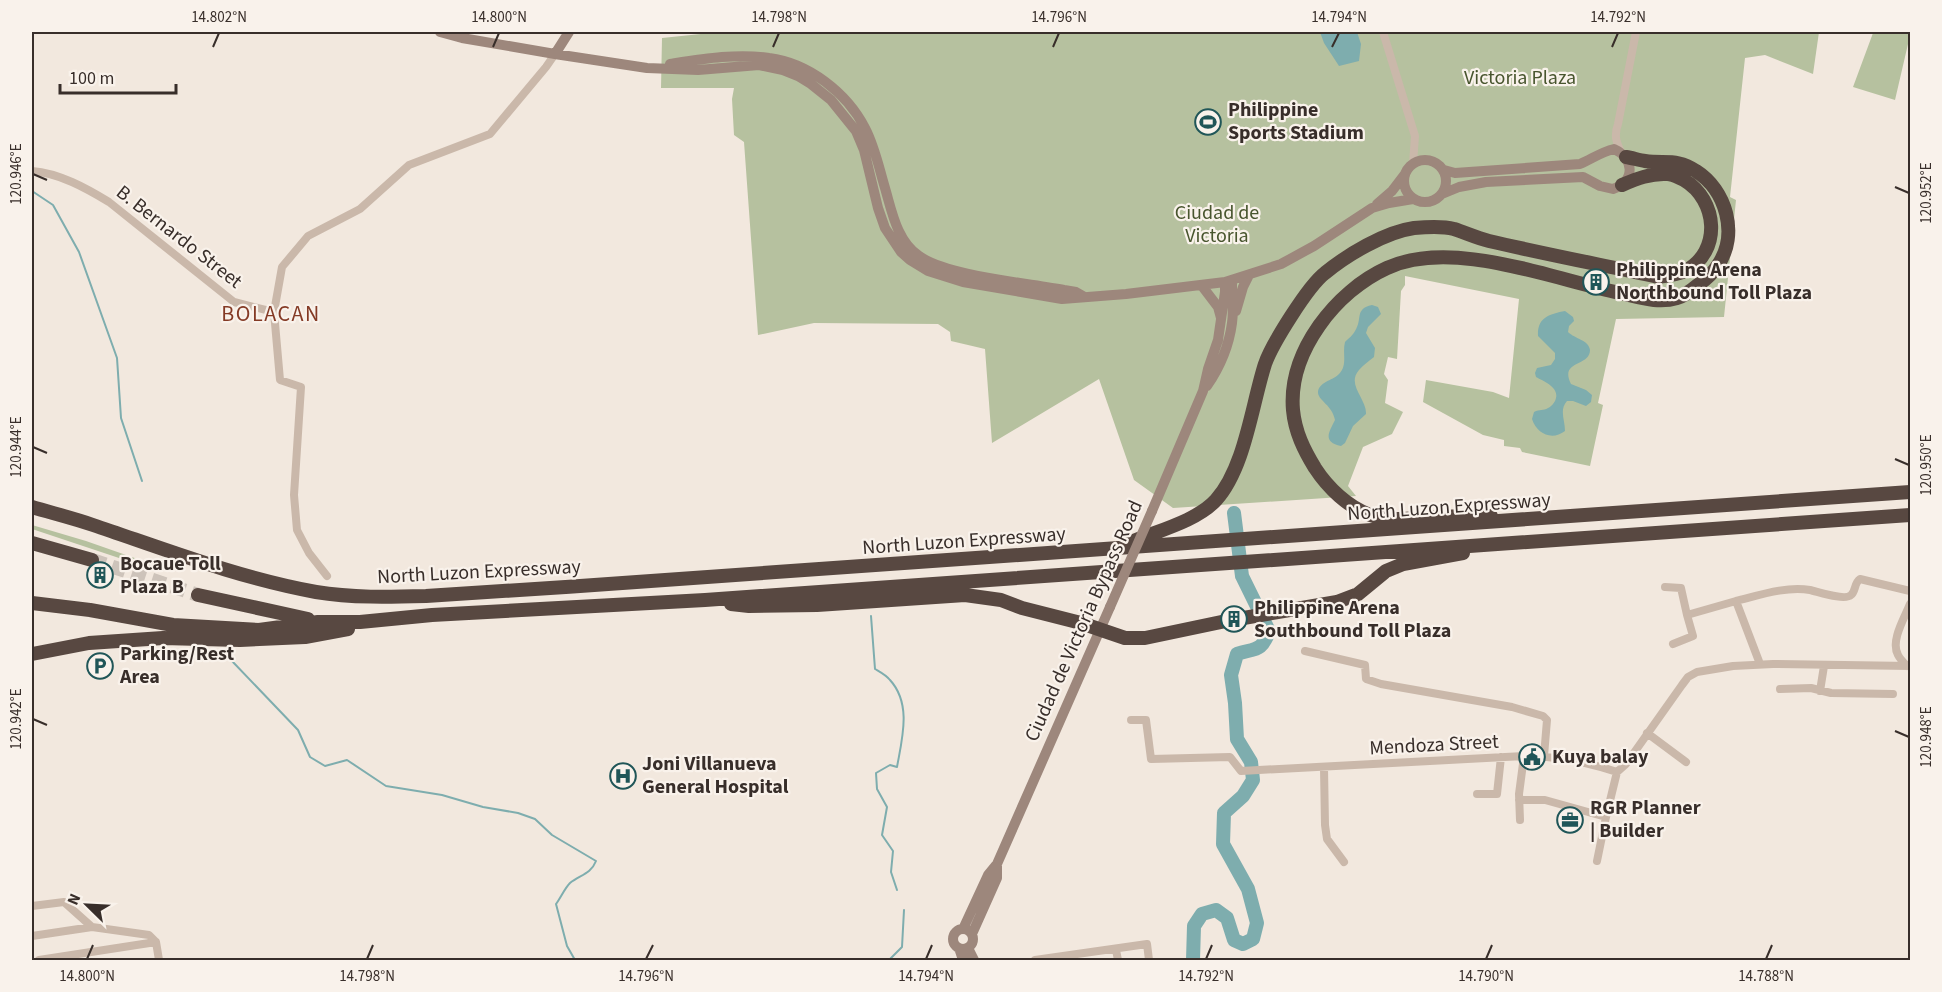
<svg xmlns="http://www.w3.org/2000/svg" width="1942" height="992" font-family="'Source Sans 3',sans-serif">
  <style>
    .green { fill: #b6c19f }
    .water { fill: #7eadae }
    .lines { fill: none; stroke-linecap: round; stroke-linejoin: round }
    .stream { stroke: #7eadae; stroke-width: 2 }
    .river { stroke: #7eadae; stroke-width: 14 }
    .highway-tunnel { stroke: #cdc3ba; stroke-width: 14; stroke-dasharray: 14 7; stroke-linecap: butt }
    .street { stroke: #cab8aa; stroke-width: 8 }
    .secondary { stroke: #9d877c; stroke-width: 10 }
    .highway { stroke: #584841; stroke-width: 14 }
    .secondary-bridge { stroke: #9d877c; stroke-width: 10 }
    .ticks { fill: none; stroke: #382e2a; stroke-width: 2 }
    .labels { text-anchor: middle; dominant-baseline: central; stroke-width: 4.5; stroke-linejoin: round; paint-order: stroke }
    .park-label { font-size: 20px; fill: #48552e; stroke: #f9f2eb }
    .poi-label { font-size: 20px; font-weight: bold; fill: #382e2a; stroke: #f9f2eb; text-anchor: start }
    .street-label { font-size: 20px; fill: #382e2a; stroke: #f9f2eb }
    .quarter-label { font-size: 22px; letter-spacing: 1.5px; fill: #843a25; stroke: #f9f2eb }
    .neatline { fill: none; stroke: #382e2a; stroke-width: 2 }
    .ticks-label { font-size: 15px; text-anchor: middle; fill: #382e2a }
  </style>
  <rect width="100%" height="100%" fill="#f2e8de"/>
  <!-- green -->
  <path class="green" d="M 720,32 L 1819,32 L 1813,74 L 1765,55 L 1745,58 L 1730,197 L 1736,200 L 1724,317 L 1616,319 L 1598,403 L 1603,405 L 1590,466 L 1522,452 L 1520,448 L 1504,446 L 1504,440 L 1483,435 L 1423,402 L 1426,380 L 1493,392 L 1509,398 L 1519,299 L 1405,276 L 1405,285 L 1401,291 L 1397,359 L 1388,357 L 1384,374 L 1388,380 L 1385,403 L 1403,412 L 1392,434 L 1363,447 L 1348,486 L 1356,496 L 1173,508 L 1134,480 L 1099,379 L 992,443 L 985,349 L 951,341 L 950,332 L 938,324 L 814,323 L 758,335 L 744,142 L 734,135 L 732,99 L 734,88 L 661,88 L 662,38 Z
    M 1869,32 L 1910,32 L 1910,44 L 1908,44 L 1895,100 L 1853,87 L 1873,33 Z
    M 32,525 L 86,541 L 166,569 L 146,567 L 32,529 Z"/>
  <!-- water -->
  <path class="water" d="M 1320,32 L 1357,32 L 1361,44 L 1359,61 L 1339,66 L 1324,43 Z
    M 1372,305 L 1378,307 L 1381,314 L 1368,327 L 1366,333 L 1375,348 L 1374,357 C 1369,361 1363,365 1359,370 C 1346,385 1367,399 1366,414 L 1353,426 L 1345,443 L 1341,446 C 1322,442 1329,432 1335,420 C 1332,405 1319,401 1318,393 C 1318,382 1332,381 1339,374 C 1348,365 1342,353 1345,342 C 1348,339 1353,335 1355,331 C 1363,319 1354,309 1372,305 Z
    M 1565,311 L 1573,317 L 1574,321 L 1569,326 L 1568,332 C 1575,339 1589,340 1590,350 C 1590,367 1559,360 1571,384 L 1586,390 L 1592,395 L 1591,402 L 1586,406 L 1573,401 L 1567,401 C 1559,410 1565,420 1565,431 C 1552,441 1537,434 1532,419 L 1534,412 C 1540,409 1543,411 1548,408 C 1551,407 1554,403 1555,401 C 1561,388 1545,382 1536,377 L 1535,373 L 1537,368 L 1551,365 L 1555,359 L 1555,353 L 1538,336 C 1537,317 1550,314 1565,311 Z"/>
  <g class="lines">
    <!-- stream -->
    <path class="stream" d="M 32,191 L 53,205 L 79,252 L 117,358 L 121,418 L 142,481
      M 871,616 L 875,669 C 880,672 886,675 890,680 C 912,704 902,739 897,767 L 890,765 L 876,773 L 877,789 L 887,807 L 882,835 L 893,851 L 891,872 L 897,890
      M 231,660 L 298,730 L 310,757 L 325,766 L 347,760 L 386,786 L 442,795 L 483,807 L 518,813 L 535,819 L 552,835 L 596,861 C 591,874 580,875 570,883 C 565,888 561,897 556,904 L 567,946 L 575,960
      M 889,960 L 902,947 L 904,910"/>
    <!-- river -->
    <path class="river" d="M 1193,960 L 1194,926 L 1202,914 L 1216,910 L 1227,918 L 1234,940 L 1243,944 L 1253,939 L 1257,923 L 1248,889 L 1223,844 L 1224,813 L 1243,796 L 1253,780 L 1251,762 L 1237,739 L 1235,703 L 1231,675 L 1237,654 C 1255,648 1262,652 1269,631 L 1242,576 L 1234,513"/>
    <!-- highway-tunnel -->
    <path class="highway-tunnel" d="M 92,560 L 198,595"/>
    <!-- street -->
    <path class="street" d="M 1383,32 L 1415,136 L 1413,164
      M 1621,152 C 1616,142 1614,135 1618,124 L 1636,32
      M 32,171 C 59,173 86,188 109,202 L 234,302 L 274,312
      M 327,576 L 309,553 L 297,530 L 294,495 L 301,387 L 280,380 L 274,312 L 282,267 L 308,236 L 360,209 L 409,165 L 490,134 L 546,67 L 555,54
      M 1665,587 L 1681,588 L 1687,615
      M 1673,644 L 1693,636 L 1687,615 L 1736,601
      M 1305,651 L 1365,665 L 1366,679 L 1381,684 L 1512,707 L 1543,716 L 1547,720 L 1544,756
      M 1760,664 L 1736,601 C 1760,595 1786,586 1810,590 C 1819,592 1845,601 1851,595 C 1856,591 1854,583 1860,579 L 1910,591
      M 1907,666 C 1904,663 1900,659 1898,655 C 1890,641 1905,617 1910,604
      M 1780,689 L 1811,688 L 1831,693 L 1893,694
      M 1820,691 L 1824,666
      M 1131,720 L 1146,720 L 1151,759 L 1230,757 L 1241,771 L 1524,756 C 1555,756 1587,762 1617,772 L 1626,764 L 1682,685 L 1688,677 L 1697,672 L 1733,666 L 1773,664 L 1910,666
      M 1647,733 L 1686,762
      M 1324,768 L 1325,825 L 1327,839 L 1344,862
      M 1477,794 L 1497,794 L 1501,757
      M 1519,800 L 1545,800 L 1606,817 L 1617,772
      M 1520,820 L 1519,794 L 1524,756
      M 1597,861 L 1606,817
      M 32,906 L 64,902 L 92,927
      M 32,936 L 92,927 L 149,935 L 156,942 L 159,960
      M 1116,950 L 1118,960
      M 39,960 L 156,942
      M 1035,960 L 1147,944 L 1149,960"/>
    <!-- secondary -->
    <path class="secondary" d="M 440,32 L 462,38 L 555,54 L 647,68 L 698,70 L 759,65 L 783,70 L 798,76 L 811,84 L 831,100 L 856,131 L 864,150 L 878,208 L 885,228 L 901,252 L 910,260 L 928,271 L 963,282 L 1062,299 L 1126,294 L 1225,282 L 1281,264 L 1314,246 L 1372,208 L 1389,203 L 1413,199
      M 555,54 L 569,32
      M 670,64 C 702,59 737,53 769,58 C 809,63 847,93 865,128 C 875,147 879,168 885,188 C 892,212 897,241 919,256 C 947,276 1028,283 1064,290 L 1076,292 L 1083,296
      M1404 181a21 21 0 1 1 42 0a21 21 0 1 1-42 0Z
      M 1442,194 L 1459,187 L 1486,182 L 1583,177 L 1600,186 L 1613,189 C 1636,181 1634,158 1614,149 C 1601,152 1592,159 1580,164 L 1455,173 L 1444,170
      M 1377,204 L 1392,191 L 1405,174
      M 1202,286 L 1218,307 L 1221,318
      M 1236,311 L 1243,287 L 1249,275
      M 1207,386 C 1220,367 1229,346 1232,323 C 1234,310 1232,297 1232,284
      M 1152,511 L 1203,391 L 1208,369 L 1218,340 L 1225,292 L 1225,282
      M953 939a10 10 0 1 1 20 0a10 10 0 1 1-20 0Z
      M 963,929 L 988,875 L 997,864 L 1110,607
      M 972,934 L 997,878 L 997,864
      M 959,948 L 963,960
      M 968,948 L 974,960"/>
    <!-- highway -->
    <path class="highway" d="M 32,507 C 52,513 73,518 93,525 C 167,550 239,578 316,592 C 352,598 389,597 426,596 C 921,564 1416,531 1910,492
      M 1491,516 C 1468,515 1446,517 1423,518 C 1405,519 1387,521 1370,515 C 1348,507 1328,488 1315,468 C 1304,450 1295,432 1293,410 C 1288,352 1336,291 1387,268 C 1452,238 1552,279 1620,293 C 1639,297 1658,304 1677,298 C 1684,296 1692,290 1698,285 C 1705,280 1713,273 1718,265 C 1739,234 1726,190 1696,171 C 1677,158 1665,164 1645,161 C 1639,160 1632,158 1626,157
      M 1131,542 C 1157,531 1197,521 1216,500 C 1245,468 1252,404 1265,364 C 1272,344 1308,286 1325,273 C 1347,255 1385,232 1414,228 C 1425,227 1443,226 1454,229 C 1466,233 1477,238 1489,241 C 1545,254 1602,265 1658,277 C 1667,276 1677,275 1685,271 C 1722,252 1718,200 1684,180 C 1679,178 1673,174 1667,174 C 1651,173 1636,179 1622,185
      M 32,543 L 92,560
      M 198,595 L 308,619
      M 32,603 L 90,610 L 173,625 L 259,630 L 318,622 L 360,622 L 432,615 L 705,600 L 1910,515
      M 731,604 L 749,606 L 817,605 L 965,595 L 1001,600 L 1022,608 L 1081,623 L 1125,638 L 1145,638 L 1226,621 L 1337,602 L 1358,594 L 1386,571 L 1403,564 L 1463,553
      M 32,654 L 89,643 L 163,638 L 240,640 L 305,637 L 348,629"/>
    <!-- secondary-bridge -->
    <path class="secondary-bridge" d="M 1110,607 L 1152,511"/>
  </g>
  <!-- ticks -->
  <path class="ticks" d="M 213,47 L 219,33M 493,47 L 499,33M 773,47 L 779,33M 1053,47 L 1059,33M 1332,47 L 1339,33M 1612,47 L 1618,33M 33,174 L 47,180M 1895,187 L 1909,193M 33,447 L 47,453M 1895,459 L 1909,465M 33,719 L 47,725M 1895,731 L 1909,737M 87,959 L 93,945M 367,959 L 373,945M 646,959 L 653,945M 926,959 L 932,945M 1206,959 L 1212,945M 1486,959 L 1492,945M 1766,959 L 1772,945"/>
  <!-- icons -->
  <defs>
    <g id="stadium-ring" transform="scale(1.35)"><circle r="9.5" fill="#f9f2eb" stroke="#205658" stroke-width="1.5"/><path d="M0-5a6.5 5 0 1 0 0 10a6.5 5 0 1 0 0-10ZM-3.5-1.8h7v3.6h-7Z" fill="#205658"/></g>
    <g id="building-ring" transform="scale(1.35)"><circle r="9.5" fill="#f9f2eb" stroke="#205658" stroke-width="1.5"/><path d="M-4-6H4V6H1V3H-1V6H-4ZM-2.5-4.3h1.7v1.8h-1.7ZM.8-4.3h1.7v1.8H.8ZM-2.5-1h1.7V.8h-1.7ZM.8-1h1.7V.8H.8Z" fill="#205658"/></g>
    <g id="parking-ring" transform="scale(1.35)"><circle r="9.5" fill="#f9f2eb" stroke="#205658" stroke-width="1.5"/><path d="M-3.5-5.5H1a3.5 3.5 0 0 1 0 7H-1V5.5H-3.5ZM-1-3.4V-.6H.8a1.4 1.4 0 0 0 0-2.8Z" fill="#205658"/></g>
    <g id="civic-ring" transform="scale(1.35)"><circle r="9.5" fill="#f9f2eb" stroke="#205658" stroke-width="1.5"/><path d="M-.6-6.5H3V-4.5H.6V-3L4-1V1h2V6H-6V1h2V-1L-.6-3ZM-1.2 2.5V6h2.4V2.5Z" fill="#205658"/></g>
    <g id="hospital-ring" transform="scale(1.35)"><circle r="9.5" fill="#f9f2eb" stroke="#205658" stroke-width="1.5"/><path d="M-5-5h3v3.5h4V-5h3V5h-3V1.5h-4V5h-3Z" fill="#205658"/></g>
    <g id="office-ring" transform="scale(1.35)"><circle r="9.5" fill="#f9f2eb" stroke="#205658" stroke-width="1.5"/><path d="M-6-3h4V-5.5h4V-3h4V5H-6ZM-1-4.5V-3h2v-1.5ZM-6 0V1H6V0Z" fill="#205658"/></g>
  </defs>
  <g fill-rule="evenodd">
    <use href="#stadium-ring" x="1208" y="122"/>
    <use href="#building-ring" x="1596" y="282"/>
    <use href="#building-ring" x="100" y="575"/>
    <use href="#building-ring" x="1234" y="619"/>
    <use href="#parking-ring" x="100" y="666"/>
    <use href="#civic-ring" x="1532" y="757"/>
    <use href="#hospital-ring" x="623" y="776"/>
    <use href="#office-ring" x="1570" y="820"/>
  </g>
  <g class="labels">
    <!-- park labels -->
    <g class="park-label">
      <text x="1520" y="78">Victoria Plaza</text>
      <text x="1217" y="213">Ciudad de<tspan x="1217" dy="23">Victoria</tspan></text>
    </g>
    <!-- poi labels -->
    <g class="poi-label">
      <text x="1228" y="110">Philippine<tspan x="1228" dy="23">Sports Stadium</tspan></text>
      <text x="1616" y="270">Philippine Arena<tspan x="1616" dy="23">Northbound Toll Plaza</tspan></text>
      <text x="120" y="564">Bocaue Toll<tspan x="120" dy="23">Plaza B</tspan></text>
      <text x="1254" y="608">Philippine Arena<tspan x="1254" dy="23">Southbound Toll Plaza</tspan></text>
      <text x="120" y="654">Parking/Rest<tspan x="120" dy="23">Area</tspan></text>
      <text x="1552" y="757">Kuya balay</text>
      <text x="642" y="764">Joni Villanueva<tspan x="642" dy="23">General Hospital</tspan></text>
      <text x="1590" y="808">RGR Planner<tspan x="1590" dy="23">| Builder</tspan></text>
    </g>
    <!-- street labels -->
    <g class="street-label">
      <text transform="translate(179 237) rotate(38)">B. Bernardo Street</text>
      <text transform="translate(1449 507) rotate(-4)">North Luzon Expressway</text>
      <text transform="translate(964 541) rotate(-4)">North Luzon Expressway</text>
      <text transform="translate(479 572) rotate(-3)">North Luzon Expressway</text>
      <text transform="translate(1084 621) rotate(-66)">Ciudad de Victoria Bypass Road</text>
      <text transform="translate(1434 745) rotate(-3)">Mendoza Street</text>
    </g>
    <!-- quarter labels -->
    <g class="quarter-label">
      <text x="271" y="314">BOLACAN</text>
    </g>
  </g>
  <!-- border -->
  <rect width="1942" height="992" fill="none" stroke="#f9f2eb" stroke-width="66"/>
  <!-- north arrow -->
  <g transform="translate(87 905) rotate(294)" stroke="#f9f2eb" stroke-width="4.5" paint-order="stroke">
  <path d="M0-4.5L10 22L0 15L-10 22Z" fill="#382e2a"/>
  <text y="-9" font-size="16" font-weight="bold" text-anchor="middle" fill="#382e2a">N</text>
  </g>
  <!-- scale -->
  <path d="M60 84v9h116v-9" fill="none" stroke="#382e2a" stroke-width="3"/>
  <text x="69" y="84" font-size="18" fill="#382e2a" stroke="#f9f2eb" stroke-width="4.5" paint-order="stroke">100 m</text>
  <rect x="33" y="33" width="1876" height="926" class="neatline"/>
  <g class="ticks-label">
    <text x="219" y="22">14.802°N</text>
    <text x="499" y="22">14.800°N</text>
    <text x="779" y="22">14.798°N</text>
    <text x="1059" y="22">14.796°N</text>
    <text x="1339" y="22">14.794°N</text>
    <text x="1618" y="22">14.792°N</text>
    <text transform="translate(16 174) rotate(-90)" y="5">120.946°E</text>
    <text transform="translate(1926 193) rotate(-90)" y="5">120.952°E</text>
    <text transform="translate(16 447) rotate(-90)" y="5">120.944°E</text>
    <text transform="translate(1926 465) rotate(-90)" y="5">120.950°E</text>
    <text transform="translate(16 719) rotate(-90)" y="5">120.942°E</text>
    <text transform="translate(1926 737) rotate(-90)" y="5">120.948°E</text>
    <text x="87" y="981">14.800°N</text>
    <text x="367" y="981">14.798°N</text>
    <text x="646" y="981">14.796°N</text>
    <text x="926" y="981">14.794°N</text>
    <text x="1206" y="981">14.792°N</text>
    <text x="1486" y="981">14.790°N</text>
    <text x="1766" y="981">14.788°N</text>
  </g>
</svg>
